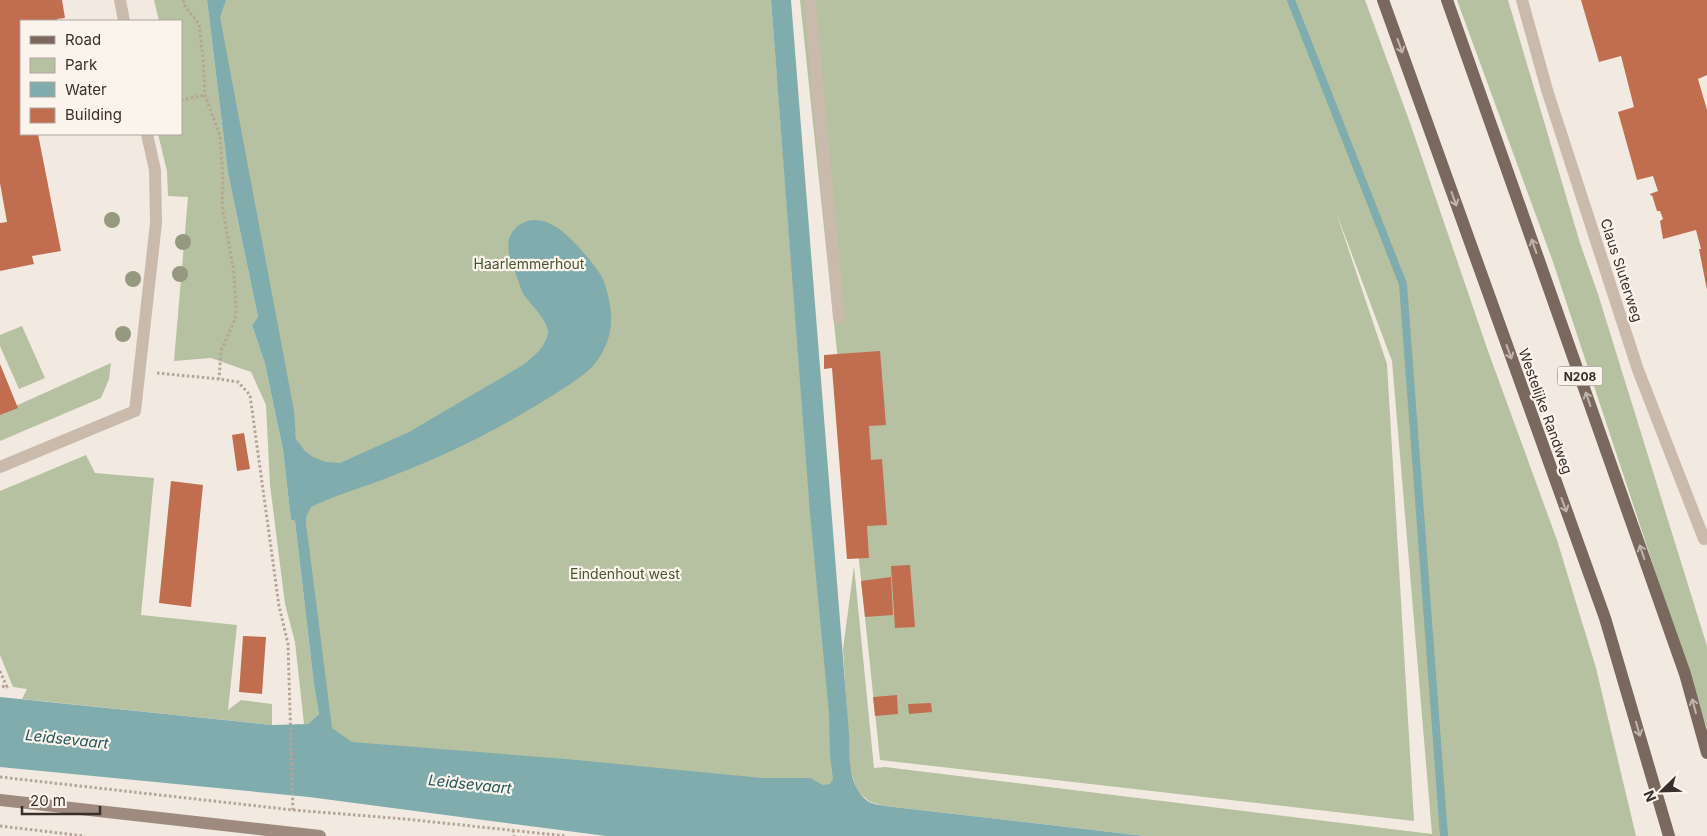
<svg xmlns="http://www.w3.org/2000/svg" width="1707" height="836" font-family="Inter,sans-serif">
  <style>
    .green { fill: #b6c1a1 }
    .water { fill: #80acae }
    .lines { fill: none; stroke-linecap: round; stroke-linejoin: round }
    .stream { stroke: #80acae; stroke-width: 8 }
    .building { fill: #c16d50 }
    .path { stroke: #b6a596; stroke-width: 3; stroke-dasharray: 2.5 2.5; stroke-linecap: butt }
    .lane { stroke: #cabaac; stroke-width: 12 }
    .street { stroke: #cabaac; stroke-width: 12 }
    .secondary { stroke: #9e8a7e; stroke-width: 12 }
    .primary { stroke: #7a675d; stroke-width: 12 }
    .tree { fill: #94997f }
    .oneway { stroke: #c0b5ac }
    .labels { text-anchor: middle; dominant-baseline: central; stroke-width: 4.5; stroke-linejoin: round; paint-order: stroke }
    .shield { fill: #faf4ed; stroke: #736a65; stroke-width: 1 }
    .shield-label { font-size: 12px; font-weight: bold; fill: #392f2b }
    .park-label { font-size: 14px; fill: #485630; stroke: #faf4ed }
    .street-label { font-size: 14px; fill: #392f2b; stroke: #faf4ed }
    .water-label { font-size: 15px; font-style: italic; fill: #225559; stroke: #faf4ed }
  </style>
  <rect width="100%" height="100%" fill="#f2eae0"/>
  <!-- green -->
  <path class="green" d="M 154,0 L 207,0 L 228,173 L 258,317 L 252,325 L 265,364 L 283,450 L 291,520 L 295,521 L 314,685 L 319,714 L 308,724 L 304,724 L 295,642 L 285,604 L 270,485 L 266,405 L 251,372 L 211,358 L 174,361 L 188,197 L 168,196 L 167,171 L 158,134 L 181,134 L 181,21 L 159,21 Z
    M 211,0 L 771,0 L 797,332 L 839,803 L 333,745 L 313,592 L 306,522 L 307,514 L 296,437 Z
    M 800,0 L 1365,0 L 1409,120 L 1488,351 L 1557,540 L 1596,668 L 1636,836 L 1145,836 L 885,806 L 870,802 L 857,791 L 850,768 L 843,649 L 854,566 L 874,768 L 885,767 L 1432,834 L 1392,361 L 1336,212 L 1387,364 L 1414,821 L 880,760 Z
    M 1457,0 L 1508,0 L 1580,243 L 1598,294 L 1707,646 L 1707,728 L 1553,262 Z
    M 22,326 L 45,378 L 19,389 L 0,346 L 0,335 Z
    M 111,363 L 109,379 L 101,398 L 0,441 L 0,413 Z
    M 86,455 L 95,473 L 154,478 L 141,615 L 237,625 L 228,710 L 241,700 L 272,704 L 272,725 L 22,699 L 27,689 L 13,687 L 0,655 L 0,491 Z"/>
  <!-- water -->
  <path class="water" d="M 207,0 L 226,0 L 220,17 L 294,411 L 296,439 L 305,451 L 313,457 L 326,462 L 340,463 L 409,432 L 523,365 C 533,357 546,347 548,333 C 549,321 530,304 524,295 C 521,290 519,283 517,277 C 510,261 501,239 518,226 C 545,206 574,241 589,259 C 595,267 603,276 605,285 C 615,315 614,341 593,366 C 582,378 552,396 537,405 C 491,433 443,457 392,476 C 365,487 337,494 311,507 L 307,515 L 306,522 L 332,728 L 352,742 L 566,759 L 762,778 L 810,778 L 823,785 L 830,784 L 833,779 L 830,756 L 829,714 L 810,513 L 771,0 L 791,0 L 849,734 C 850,758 847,787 869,802 C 873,804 880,805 885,806 L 1145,836 L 606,836 L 309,797 L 0,767 L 0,697 L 272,725 L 308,724 L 319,714 L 314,685 L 295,521 L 291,520 L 283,450 L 265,364 L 252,325 L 258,317 L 228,173 Z"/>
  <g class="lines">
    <!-- stream -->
    <path class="stream" d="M 1291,0 L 1403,284 L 1444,836"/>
  </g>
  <!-- building -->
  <path class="building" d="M 0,0 L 62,0 L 65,18 L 57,19 L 57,21 L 21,21 L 21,134 L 38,134 L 61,251 L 32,256 L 34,264 L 0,271 L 0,223 L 7,222 L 0,183 Z
    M 1581,0 L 1707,0 L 1707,75 L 1698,79 L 1707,110 L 1707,290 L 1699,249 L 1701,249 L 1696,230 L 1663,239 L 1660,221 L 1663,219 L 1660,211 L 1657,211 L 1652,195 L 1651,196 L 1650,194 L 1658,191 L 1653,176 L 1637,180 L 1618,112 L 1634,107 L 1621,56 L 1599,62 Z
    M 880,351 L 886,425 L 869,426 L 871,460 L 882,459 L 887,525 L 867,526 L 869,558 L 847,559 L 832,368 L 824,369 L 824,355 Z
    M 0,364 L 18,408 L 0,415 Z
    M 244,433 L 250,469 L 237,471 L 232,435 Z
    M 171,481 L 203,485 L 191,607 L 159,603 Z
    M 910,565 L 915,627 L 895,628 L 891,566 Z
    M 891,577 L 893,615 L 865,617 L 861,581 Z
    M 243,636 L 266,637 L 262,694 L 239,692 Z
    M 897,695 L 898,714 L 875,716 L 873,697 Z
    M 931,703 L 932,712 L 909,714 L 908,704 Z"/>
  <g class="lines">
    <!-- path -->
    <path class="path" d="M 183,0 L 185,6 L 199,24 L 203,58 L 205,95 L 220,136 L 223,180 L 222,205 L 234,273 L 236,313 L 235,319 L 221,351 L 219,379
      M 181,100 L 205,95
      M 157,373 L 219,379 L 238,382 L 250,395 L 279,606 L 288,644 L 293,810
      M 0,671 L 7,687 L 0,686
      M 0,777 L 293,810 L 405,819 L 566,836
      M 0,826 L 85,836
      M 513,830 L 514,836"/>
    <!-- lane -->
    <path class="lane" d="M 810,0 L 839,318"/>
    <!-- street -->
    <path class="street" d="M 120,0 L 124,21
      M 1522,0 L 1547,90 L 1638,370 L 1704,539
      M 0,467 L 135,411 L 156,223 L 155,170 L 147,134"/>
    <!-- secondary -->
    <path class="secondary" d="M 0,800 L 320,836"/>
    <!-- primary -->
    <path class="primary" d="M 1383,0 L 1605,618 L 1669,836
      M 1447,0 L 1685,674 L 1707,753"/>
  </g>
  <!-- trees -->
  <g class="tree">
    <circle cx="112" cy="220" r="8"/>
    <circle cx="183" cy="242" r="8"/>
    <circle cx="180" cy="274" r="8"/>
    <circle cx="133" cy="279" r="8"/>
    <circle cx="123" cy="334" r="8"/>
  </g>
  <!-- one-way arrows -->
  <defs><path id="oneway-shaft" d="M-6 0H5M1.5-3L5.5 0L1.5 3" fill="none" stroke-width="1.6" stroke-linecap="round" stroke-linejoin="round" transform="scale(1.25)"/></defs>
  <g class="oneway">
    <use href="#oneway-shaft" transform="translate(1400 46) rotate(70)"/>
    <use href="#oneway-shaft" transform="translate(1454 199) rotate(70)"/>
    <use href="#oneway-shaft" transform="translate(1534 246) rotate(-109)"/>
    <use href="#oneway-shaft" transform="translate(1509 352) rotate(70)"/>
    <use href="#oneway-shaft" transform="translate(1588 399) rotate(-109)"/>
    <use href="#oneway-shaft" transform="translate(1564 505) rotate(70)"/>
    <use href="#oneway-shaft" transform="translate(1642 552) rotate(-109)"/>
    <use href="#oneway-shaft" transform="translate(1694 706) rotate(-105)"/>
    <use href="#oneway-shaft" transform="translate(1638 729) rotate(74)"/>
  </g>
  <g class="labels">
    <!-- shield labels -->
    <rect class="shield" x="1557.5" y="366.5" width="45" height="19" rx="4"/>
    <g class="shield-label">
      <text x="1580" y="376">N208</text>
    </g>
    <!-- park labels -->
    <g class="park-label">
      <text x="529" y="263">Haarlemmerhout</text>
      <text x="625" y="573">Eindenhout west</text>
    </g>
    <!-- street labels -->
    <g class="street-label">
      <text transform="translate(1622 270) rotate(72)">Claus Sluterweg</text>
      <text transform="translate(1546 411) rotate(70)">Westelijke Randweg</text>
    </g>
    <!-- water labels -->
    <g class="water-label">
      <text transform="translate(67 739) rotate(6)">Leidsevaart</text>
      <text transform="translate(470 784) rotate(6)">Leidsevaart</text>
    </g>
  </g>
  <!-- legend -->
  <rect x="20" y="20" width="162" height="115" fill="#faf4ed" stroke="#ada59f"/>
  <rect x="30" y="36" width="25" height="8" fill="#7a675d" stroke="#ada59f"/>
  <text x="65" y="45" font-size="15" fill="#392f2b">Road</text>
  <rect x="30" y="58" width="25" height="15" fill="#b6c1a1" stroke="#ada59f"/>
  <text x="65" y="70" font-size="15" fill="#392f2b">Park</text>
  <rect x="30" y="82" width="25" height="15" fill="#80acae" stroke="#ada59f"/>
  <text x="65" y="95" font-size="15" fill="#392f2b">Water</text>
  <rect x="30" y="108" width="25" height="15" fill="#c16d50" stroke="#ada59f"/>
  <text x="65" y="120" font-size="15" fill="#392f2b">Building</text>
  <!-- north arrow -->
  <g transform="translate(1662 791) rotate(247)" stroke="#faf4ed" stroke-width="4" paint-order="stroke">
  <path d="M0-4L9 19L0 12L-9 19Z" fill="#392f2b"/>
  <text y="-8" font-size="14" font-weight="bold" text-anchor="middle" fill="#392f2b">N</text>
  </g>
  <!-- scale -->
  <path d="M22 806v8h78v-8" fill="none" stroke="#392f2b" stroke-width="2.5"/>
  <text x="30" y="806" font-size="15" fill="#392f2b" stroke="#faf4ed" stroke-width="4" paint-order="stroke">20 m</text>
</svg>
